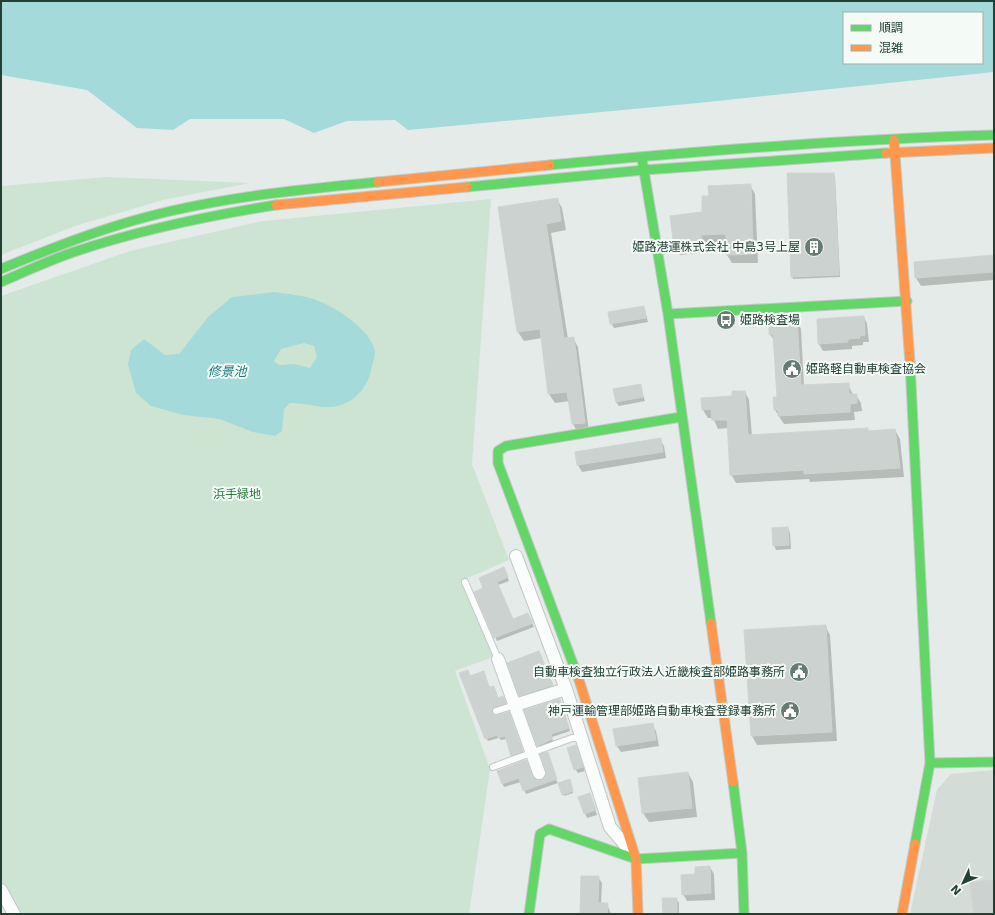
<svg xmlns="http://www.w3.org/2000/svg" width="995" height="915" font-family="'DejaVu Sans','Noto Sans JP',sans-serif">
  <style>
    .built { fill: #d3dcd7 }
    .green { fill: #cee4d2 }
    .water { fill: #a5dada; fill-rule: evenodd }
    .shadow { fill: #0003 }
    .building { fill: #ccd2cf; stroke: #ced4d1 }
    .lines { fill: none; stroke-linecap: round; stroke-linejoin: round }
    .lane-casing { stroke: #c2c8c5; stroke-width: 8 }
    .street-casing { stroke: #c2c8c5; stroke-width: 14 }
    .fast-casing { stroke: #c1c8c5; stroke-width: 11 }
    .slow-casing { stroke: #c1c8c5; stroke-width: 11 }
    .lane { stroke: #fbfcfc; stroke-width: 6 }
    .street { stroke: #fbfcfc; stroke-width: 12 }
    .fast { stroke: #63d668; stroke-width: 9 }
    .slow { stroke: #ff974d; stroke-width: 9 }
    .labels { text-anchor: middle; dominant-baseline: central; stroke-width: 4; stroke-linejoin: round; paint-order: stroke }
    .poi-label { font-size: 12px; fill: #224034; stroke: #f4faf6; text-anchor: end }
    .park-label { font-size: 12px; fill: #2b783e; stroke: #f4faf6 }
    .water-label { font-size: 13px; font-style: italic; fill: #1a7a7d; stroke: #f4faf6 }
  </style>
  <rect width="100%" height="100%" fill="#e5ebe8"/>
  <!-- built -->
  <path class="built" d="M 994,770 L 994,914 L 910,914 L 937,790 L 951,774 Z"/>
  <!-- green -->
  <path class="green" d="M 106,177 L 250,183 L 163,200 L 75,226 L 1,255 L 1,186 Z
    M 491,199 L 472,464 L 509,560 L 461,581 L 493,657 L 455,671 L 490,769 L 469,914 L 20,914 L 1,880 L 1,296 L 130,251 L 263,221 Z"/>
  <!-- water -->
  <path class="water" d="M 1,1 L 994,1 L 994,72 L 698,103 L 408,130 L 395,120 L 347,121 L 314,133 L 284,119 L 190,119 L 173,130 L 137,128 L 87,90 L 1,75 ZM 844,13 L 982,13 L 982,63 L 844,63 Z
    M 274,292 C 287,294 303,295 316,300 C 334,306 373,331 375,352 C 375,358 372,365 371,370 C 368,386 356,400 341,405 C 324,411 306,402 290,403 L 284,409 L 282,431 L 275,436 L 253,432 L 219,419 L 183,415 L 151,406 L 136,393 L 128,364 L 131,350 L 144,339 L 165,355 L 179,354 L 208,317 L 232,297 ZM 304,343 L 314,346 L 317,357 L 310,368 L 295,364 L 279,365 L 274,361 L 281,349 Z"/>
  <!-- shadow -->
  <path class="shadow" d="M 788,174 L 833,174 L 835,176 L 840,277 L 793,279 L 792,277 Z
    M 750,185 L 755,194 L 758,263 L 732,263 L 727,255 L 727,243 L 705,243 L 706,252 L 680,255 L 675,247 L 703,212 L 710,197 Z
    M 557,199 L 562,208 L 566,230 L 551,233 L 568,339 L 573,338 L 578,347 L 589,432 L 578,433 L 573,424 L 570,401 L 555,403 L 549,394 L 542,338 L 524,341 L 518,332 L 499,208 Z
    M 994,256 L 994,280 L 921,286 L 916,278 Z
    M 644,307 L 648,322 L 614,328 L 611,323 Z
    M 864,317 L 867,324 L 869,342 L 863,342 L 863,345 L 852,346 L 852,349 L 823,351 L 819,344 Z
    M 796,320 L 801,329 L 804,386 L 848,384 L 853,395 L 856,395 L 861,403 L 862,411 L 854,412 L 855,420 L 784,424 L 780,418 L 775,410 L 778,398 L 775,342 L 770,334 Z
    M 640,385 L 645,401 L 619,406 L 616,402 Z
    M 745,392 L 749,400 L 752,436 L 867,429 L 868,432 L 895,430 L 900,439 L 904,477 L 810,482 L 809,479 L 736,483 L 731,474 L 728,428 L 718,429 L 713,418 L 708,418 L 703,410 Z
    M 660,440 L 664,446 L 666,458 L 582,472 L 578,465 L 576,453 Z
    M 788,528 L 790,533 L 791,549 L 776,550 L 774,545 Z
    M 506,572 L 509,581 L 498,585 L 513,620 L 530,618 L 534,627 L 497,641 L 475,592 L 485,588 Z
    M 825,626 L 830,635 L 837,741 L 757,745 L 752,736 Z
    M 541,657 L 555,690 L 523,700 L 520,695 Z
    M 485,676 L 489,688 L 498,699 L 505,701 L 507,706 L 494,711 L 493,715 L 497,716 L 510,716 L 524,754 L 514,758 L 507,739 L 501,740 L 499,738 L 488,741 L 486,738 L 470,677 Z
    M 560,700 L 570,731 L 552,737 L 553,742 L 540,748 L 526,711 Z
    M 652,724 L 656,731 L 659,746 L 621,752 L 617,746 Z
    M 576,747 L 585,771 L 578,773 L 575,769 Z
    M 498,772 L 542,781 L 553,775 L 558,783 L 526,794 L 521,782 L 504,787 Z
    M 688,773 L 693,782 L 697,817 L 649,822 L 643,813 L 639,779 Z
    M 570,782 L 573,793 L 564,796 L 563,794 Z
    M 590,794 L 597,815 L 587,818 L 579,798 Z
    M 710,867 L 714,874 L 715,900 L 687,901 L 683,894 L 696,875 Z
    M 598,877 L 602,883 L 601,904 L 607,904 L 611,914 L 581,914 Z
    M 676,899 L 679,903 L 679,914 L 664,914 Z"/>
  <!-- building -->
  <path class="building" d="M 787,173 L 834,173 L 839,275 L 791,277 Z
    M 751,184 L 753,254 L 726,255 L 726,234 L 701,235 L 702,243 L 674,247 L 670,216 L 702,212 L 702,196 L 709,196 L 708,186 Z
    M 558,198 L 561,221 L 546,224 L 564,338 L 574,337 L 585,423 L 572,424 L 567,392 L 548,394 L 540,329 L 517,332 L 498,207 Z
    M 994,255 L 994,272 L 915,278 L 914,262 Z
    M 644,306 L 646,318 L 610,324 L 608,312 Z
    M 864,316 L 865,335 L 860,336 L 860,338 L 848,339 L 848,342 L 818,344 L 817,319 Z
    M 797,319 L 801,385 L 849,383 L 849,394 L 857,394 L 857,403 L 850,404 L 850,412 L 778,416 L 778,410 L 774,410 L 773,397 L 777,397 L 773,334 L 769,335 L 769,321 Z
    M 641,384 L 643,397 L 616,402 L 613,389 Z
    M 732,391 L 745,391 L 748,435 L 868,428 L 868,431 L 895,429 L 900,468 L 804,474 L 804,470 L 730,475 L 727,420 L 712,420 L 711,409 L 702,410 L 701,398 L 732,396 Z
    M 661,438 L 663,452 L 577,465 L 575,452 Z
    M 788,527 L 789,545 L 773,546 L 772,528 Z
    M 504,567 L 508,577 L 497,582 L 513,619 L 528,613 L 533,623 L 494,638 L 474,592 L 483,588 L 479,578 Z
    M 826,625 L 832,732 L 751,736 L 744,630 Z
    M 539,651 L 553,685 L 519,696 L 507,663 Z
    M 468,670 L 470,676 L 484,671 L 489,687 L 494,686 L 498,698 L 503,696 L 506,703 L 493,708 L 492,713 L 497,715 L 509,712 L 523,751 L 511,756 L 505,736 L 498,738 L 497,735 L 485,739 L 459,673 Z
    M 560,699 L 569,728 L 551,734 L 552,739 L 537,746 L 524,710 Z
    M 653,723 L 656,740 L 616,746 L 613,729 Z
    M 576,745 L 583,767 L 574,770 L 567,748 Z
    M 548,752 L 557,779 L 523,791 L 519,778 L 502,784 L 497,771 L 526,760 L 534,778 L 538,780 L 544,778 L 546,771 L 540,754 Z
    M 688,772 L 692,808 L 642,813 L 638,778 Z
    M 570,779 L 573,791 L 562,795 L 558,783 Z
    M 590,793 L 596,810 L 584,814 L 578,797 Z
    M 710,866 L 711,893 L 682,895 L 681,875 L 695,874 L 695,867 Z
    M 581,876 L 599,876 L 598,903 L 608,903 L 607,914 L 580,914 Z
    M 994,880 L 994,914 L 974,914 L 970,882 Z
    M 662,898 L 677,898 L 677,914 L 663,914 Z"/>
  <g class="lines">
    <!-- lane casing -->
    <g class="lane-casing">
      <path id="lane" d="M 465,582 L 498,659
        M 496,711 L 515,705
        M 493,767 L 572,738 L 582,738"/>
    </g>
    <!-- street casing -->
    <g class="street-casing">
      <path id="street" d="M 516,556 L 566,689 L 610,827 L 631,852
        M 498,659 L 539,773
        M 515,705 L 566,689
        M 1,890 L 14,914"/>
    </g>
    <!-- fast casing -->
    <g class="fast-casing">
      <path id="fast" d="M 642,159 L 668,314 L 711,623
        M 550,165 C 698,151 846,139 994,135
        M 467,187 L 644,170 L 886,153
        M 1,269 C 44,251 87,234 132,221 C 212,198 295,190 378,182
        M 1,282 C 24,272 48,261 71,253 C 138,230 207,216 276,205
        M 668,314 L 907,301
        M 910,363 L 930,763 L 915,844
        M 579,680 L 498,463 L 498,451 L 506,446 L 681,417
        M 930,763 L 994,762
        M 733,782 L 742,853 L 744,914
        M 529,914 L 540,834 L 549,829 L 636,859 L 742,853"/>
    </g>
    <!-- slow casing -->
    <g class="slow-casing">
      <path id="slow" d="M 894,140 L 910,363
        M 886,153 L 994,148
        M 378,182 L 550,165
        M 276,205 L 467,187
        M 711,623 L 733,782
        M 579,680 L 636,859 L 638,914
        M 902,914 L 915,844"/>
    </g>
    <!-- lane -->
    <use href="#lane" class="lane"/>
    <!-- street -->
    <use href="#street" class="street"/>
    <!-- fast -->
    <use href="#fast" class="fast"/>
    <!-- slow -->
    <use href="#slow" class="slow"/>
  </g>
  <!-- icons -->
  <defs>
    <g id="building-disc" transform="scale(1)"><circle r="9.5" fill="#667c73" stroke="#f4faf6"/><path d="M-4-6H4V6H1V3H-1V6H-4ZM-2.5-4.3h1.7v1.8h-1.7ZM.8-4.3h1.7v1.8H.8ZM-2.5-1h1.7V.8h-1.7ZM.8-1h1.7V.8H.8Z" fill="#fff"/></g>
    <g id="bus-disc" transform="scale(1)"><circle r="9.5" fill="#667c73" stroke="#f4faf6"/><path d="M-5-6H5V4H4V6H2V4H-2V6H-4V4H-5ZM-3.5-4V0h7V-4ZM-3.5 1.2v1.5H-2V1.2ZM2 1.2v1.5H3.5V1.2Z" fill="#fff"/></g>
    <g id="civic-disc" transform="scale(1)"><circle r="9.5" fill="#667c73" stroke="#f4faf6"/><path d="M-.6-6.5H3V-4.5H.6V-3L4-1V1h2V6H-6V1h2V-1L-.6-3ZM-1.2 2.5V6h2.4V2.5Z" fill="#fff"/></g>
  </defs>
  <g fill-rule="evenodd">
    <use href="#building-disc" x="814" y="247"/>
    <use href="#bus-disc" x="726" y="320"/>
    <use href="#civic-disc" x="792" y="369"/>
    <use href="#civic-disc" x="799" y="672"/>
    <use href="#civic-disc" x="790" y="711"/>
  </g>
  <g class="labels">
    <!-- poi labels -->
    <g class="poi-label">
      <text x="800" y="247">姫路港運株式会社 中島3号上屋</text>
      <text x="740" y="320" text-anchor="start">姫路検査場</text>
      <text x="806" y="369" text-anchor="start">姫路軽自動車検査協会</text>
      <text x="785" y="672">自動車検査独立行政法人近畿検査部姫路事務所</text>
      <text x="776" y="711">神戸運輸管理部姫路自動車検査登録事務所</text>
    </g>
    <!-- park labels -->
    <g class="park-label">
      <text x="237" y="494">浜手緑地</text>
    </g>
    <!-- water labels -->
    <g class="water-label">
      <text x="227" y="371">修景池</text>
    </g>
  </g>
  <!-- border -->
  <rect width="995" height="915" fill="none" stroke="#224034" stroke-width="4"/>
  <!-- legend -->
  <rect x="843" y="12" width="140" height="52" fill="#f4faf6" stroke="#a0b0a8"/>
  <rect x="851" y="25" width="20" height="6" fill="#63d668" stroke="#a0b0a8"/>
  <text x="879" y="32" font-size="12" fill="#224034">順調</text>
  <rect x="851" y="45" width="20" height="6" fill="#ff974d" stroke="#a0b0a8"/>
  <text x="879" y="52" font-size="12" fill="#224034">混雑</text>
  <!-- north arrow -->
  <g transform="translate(963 883) rotate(226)" stroke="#f4faf6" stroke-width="3" paint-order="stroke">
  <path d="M0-3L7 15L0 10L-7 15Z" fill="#224034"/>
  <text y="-6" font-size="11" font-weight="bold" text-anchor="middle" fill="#224034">N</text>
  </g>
</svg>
